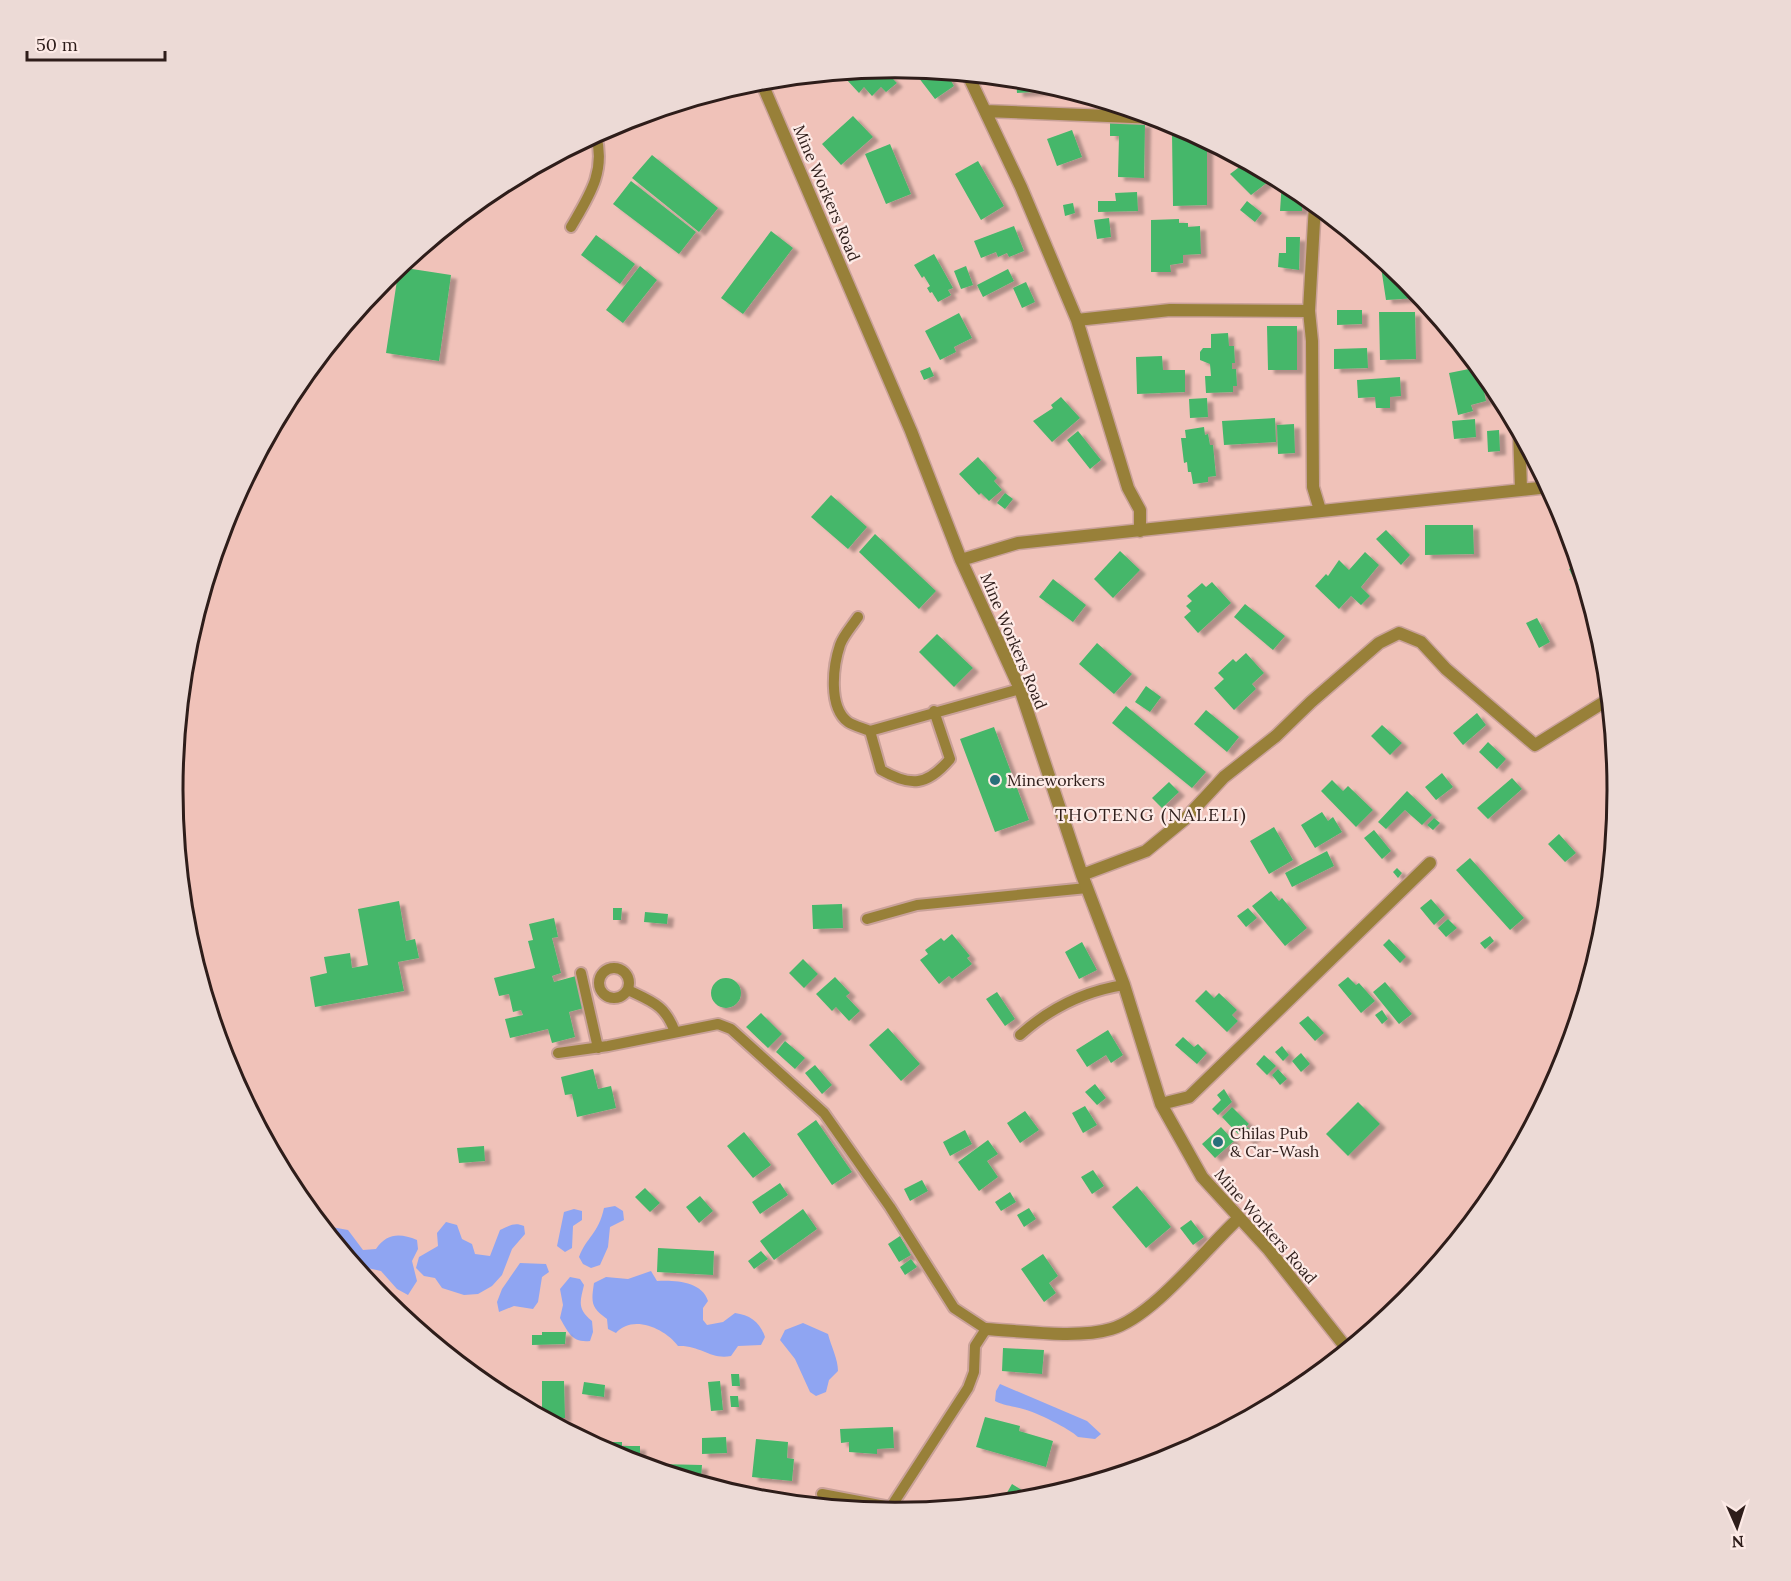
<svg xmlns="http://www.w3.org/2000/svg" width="1791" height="1581" font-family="Lora,serif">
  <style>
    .green { fill: #8fa5f2 }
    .building { fill: #45b76a; filter: url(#shadow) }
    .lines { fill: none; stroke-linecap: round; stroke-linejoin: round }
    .service-casing { stroke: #c9a199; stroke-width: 14 }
    .minor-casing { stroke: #c9a199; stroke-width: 15 }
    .service { stroke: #988039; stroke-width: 10 }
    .minor { stroke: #988039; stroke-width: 12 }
    .poi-dot { fill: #286f7b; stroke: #fdeae6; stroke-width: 2 }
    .labels { text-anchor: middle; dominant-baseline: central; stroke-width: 4.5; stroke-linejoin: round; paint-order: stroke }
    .street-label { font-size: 16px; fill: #2e1d1a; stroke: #fdeae6 }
    .poi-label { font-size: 16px; fill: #2e1d1a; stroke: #fdeae6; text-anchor: start }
    .neighbourhood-label { font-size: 18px; letter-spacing: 1.5px; fill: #2e1d1a; stroke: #fdeae6 }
    .rim { fill: none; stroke: #2e1d1a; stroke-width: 3 }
  </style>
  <defs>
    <filter id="shadow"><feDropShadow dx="6" dy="4" stdDeviation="1.5" flood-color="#0004"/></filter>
  </defs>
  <rect width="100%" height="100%" fill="#f0c2b9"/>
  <!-- green -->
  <path class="green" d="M 615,1206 L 623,1211 L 624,1220 L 610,1227 L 608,1247 L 600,1265 L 591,1268 L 583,1264 L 579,1257 C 587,1236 598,1235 604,1208 Z
    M 574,1209 L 582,1211 L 582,1220 L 573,1226 L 572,1248 L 565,1252 L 557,1246 L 564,1212 Z
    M 446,1222 L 457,1225 L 462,1239 L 472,1244 L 475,1254 L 490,1256 L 500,1230 C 509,1226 514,1222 524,1226 L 525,1234 L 512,1249 L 502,1275 L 492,1286 L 478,1294 L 464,1295 L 442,1288 L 435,1278 L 424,1276 L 416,1268 L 419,1257 L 438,1246 L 437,1233 Z
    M 326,1226 L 348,1230 L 363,1250 L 376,1249 C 387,1233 400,1233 417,1240 L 418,1249 L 412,1261 L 417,1281 L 408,1295 L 397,1289 L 381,1271 L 354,1265 L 323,1227 Z
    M 520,1263 L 546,1264 L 549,1272 L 542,1277 L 538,1302 L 533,1309 L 514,1306 L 499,1312 L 497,1302 L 502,1289 Z
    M 651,1271 L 657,1281 C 674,1280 702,1281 708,1301 L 703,1308 L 703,1320 L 707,1325 L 723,1322 L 735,1313 C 750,1315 760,1322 765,1337 L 761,1345 L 738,1346 L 731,1356 C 710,1360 701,1345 678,1346 C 665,1328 632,1314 616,1333 L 608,1329 L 607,1319 C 591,1307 591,1303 594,1283 L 606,1277 L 628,1279 Z
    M 570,1277 L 580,1279 L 584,1285 C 580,1302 577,1309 592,1321 L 593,1332 L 590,1341 C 572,1343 568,1332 560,1318 L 563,1305 L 560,1289 Z
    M 803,1323 L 828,1334 C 831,1346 838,1359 838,1371 L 829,1380 L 826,1392 L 816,1396 L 810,1392 L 795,1359 L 780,1340 L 785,1330 Z
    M 1000,1384 L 1087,1421 L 1101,1434 L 1095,1439 L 1078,1437 C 1070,1429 1036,1412 1023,1409 C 1013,1406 1005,1406 995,1401 L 996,1391 Z"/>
  <!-- building -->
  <path class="building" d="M 883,69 L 897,83 L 886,92 L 881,87 L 872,96 L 864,87 L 859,93 L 847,80 L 852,75 L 850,72 Z
    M 912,69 L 946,72 L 954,86 L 935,99 Z
    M 1016,79 L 1037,81 L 1064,90 L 1017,93 Z
    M 853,116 L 873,137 L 841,165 L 822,144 Z
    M 1110,122 L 1145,123 L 1144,178 L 1118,177 L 1119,136 L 1110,136 Z
    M 1072,130 L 1082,157 L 1057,166 L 1047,139 Z
    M 1172,133 L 1192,133 L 1207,141 L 1207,205 L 1173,206 Z
    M 890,144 L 911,194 L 886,204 L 865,154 Z
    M 652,155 L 718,208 L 699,232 L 632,178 Z
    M 978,161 L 1004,206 L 981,220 L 955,174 Z
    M 1246,162 L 1273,178 L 1251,195 L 1230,174 Z
    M 631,181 L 696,232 L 679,254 L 613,204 Z
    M 1282,181 L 1302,193 L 1302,211 L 1280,211 Z
    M 1137,192 L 1138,211 L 1098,212 L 1098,201 L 1116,201 L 1115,193 Z
    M 1247,201 L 1262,213 L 1255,222 L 1240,210 Z
    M 1073,203 L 1075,213 L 1065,216 L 1063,205 Z
    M 1109,218 L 1111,237 L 1097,239 L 1094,220 Z
    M 1179,219 L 1179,223 L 1188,223 L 1188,227 L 1200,226 L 1201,254 L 1183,255 L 1183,263 L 1170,265 L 1171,272 L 1151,272 L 1151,220 Z
    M 1014,226 L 1024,251 L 1009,257 L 1007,253 L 998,257 L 996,252 L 981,258 L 974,241 Z
    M 771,231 L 793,248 L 743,314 L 721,298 Z
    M 596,235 L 635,264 L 620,284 L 581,255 Z
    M 1286,237 L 1300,237 L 1299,270 L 1278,267 L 1279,253 L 1286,253 Z
    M 934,254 L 953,288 L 948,290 L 951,295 L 938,302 L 932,292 L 930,293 L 927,288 L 930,286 L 924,276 L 922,278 L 914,265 Z
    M 640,266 L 657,280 L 623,323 L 606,310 Z
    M 966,266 L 973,285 L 961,289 L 954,271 Z
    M 1390,266 L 1394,275 L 1400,274 L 1407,280 L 1416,291 L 1417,298 L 1386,300 L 1381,267 Z
    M 399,267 L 451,275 L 439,361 L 386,353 Z
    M 1008,269 L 1014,281 L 983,297 L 977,285 Z
    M 1026,282 L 1035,302 L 1022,308 L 1013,288 Z
    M 1337,310 L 1362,310 L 1362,324 L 1337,325 Z
    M 1379,312 L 1415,312 L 1416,359 L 1380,360 Z
    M 959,313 L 972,338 L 954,347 L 956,352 L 940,360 L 925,331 Z
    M 1267,326 L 1297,326 L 1297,370 L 1268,370 Z
    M 1228,333 L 1229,346 L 1234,346 L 1235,363 L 1232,363 L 1232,369 L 1236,369 L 1237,386 L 1233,386 L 1233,392 L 1206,393 L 1205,376 L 1211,376 L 1210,364 L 1200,360 L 1200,352 L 1203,348 L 1211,348 L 1211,334 Z
    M 1367,348 L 1368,368 L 1334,369 L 1334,349 Z
    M 1162,356 L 1163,370 L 1185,370 L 1185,392 L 1137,394 L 1136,357 Z
    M 930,367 L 934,376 L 924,380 L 920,371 Z
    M 1479,367 L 1486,401 L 1471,405 L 1473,411 L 1458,415 L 1449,373 Z
    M 1400,377 L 1401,396 L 1390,397 L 1390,408 L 1376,408 L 1375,397 L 1358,398 L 1357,380 Z
    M 1061,397 L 1080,418 L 1052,442 L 1033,421 L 1053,408 L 1051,405 Z
    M 1207,398 L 1208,417 L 1190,418 L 1189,399 Z
    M 1275,418 L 1276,442 L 1224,445 L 1222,421 Z
    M 1475,419 L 1476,437 L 1454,439 L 1452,421 Z
    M 1294,424 L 1295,453 L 1278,454 L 1277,425 Z
    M 1204,427 L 1205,435 L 1208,434 L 1210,445 L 1213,445 L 1216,476 L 1208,477 L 1208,482 L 1193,484 L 1191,472 L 1188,472 L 1187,462 L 1184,463 L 1181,438 L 1186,438 L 1185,430 Z
    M 1499,430 L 1500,451 L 1488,452 L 1487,431 Z
    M 1078,431 L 1101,460 L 1090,469 L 1067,440 Z
    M 978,457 L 997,478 L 994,481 L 1002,490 L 989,501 L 981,493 L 979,495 L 959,474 Z
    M 1005,493 L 1013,499 L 1005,509 L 997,503 Z
    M 831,495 L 867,527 L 848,549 L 811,517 Z
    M 1425,525 L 1473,525 L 1474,554 L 1425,555 Z
    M 1386,530 L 1410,555 L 1401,565 L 1376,539 Z
    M 875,534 L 936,591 L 919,609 L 859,552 Z
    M 1120,551 L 1140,570 L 1113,598 L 1094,579 Z
    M 1365,552 L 1379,565 L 1361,587 L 1370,596 L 1361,605 L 1351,596 L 1339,609 L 1315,586 L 1326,574 L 1328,576 L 1339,560 L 1349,570 Z
    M 1578,564 L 1585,585 L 1578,588 L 1569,569 Z
    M 1053,579 L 1086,605 L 1073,622 L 1039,597 Z
    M 1212,582 L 1231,603 L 1198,633 L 1184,617 L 1191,611 L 1186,606 L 1192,601 L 1187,596 L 1202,583 L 1206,587 Z
    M 1245,604 L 1285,636 L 1273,650 L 1234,617 Z
    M 1537,618 L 1550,642 L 1539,648 L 1526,623 Z
    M 937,634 L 973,668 L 954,687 L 919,652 Z
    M 1097,643 L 1132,674 L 1114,694 L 1079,664 Z
    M 1246,653 L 1264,673 L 1252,684 L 1256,689 L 1234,710 L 1214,688 L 1224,679 L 1218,673 L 1233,659 L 1236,662 Z
    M 1146,686 L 1161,697 L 1150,712 L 1135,702 Z
    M 1126,706 L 1206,772 L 1192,788 L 1112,723 Z
    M 1206,710 L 1239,737 L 1227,752 L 1194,724 Z
    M 1477,713 L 1486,725 L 1463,745 L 1453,733 Z
    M 1382,725 L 1402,743 L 1390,755 L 1371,736 Z
    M 994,727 L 1029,820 L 995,832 L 960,739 Z
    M 1488,742 L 1506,759 L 1497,769 L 1479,752 Z
    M 1442,773 L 1453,787 L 1436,800 L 1425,787 Z
    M 1512,778 L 1522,789 L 1488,819 L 1477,808 Z
    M 1332,780 L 1343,791 L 1348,786 L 1373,810 L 1356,827 L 1321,791 Z
    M 1169,782 L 1179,792 L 1162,808 L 1152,798 Z
    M 1407,791 L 1432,815 L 1422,825 L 1405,810 L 1386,829 L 1378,822 Z
    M 1322,812 L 1328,821 L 1333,817 L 1342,832 L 1315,848 L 1301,825 Z
    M 1434,818 L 1440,823 L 1433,830 L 1427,825 Z
    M 1274,827 L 1293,860 L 1269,874 L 1250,841 Z
    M 1374,830 L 1391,851 L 1382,859 L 1364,838 Z
    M 1559,834 L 1576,853 L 1565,862 L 1548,844 Z
    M 1327,851 L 1334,866 L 1292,887 L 1285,873 Z
    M 1470,858 L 1524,918 L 1510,930 L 1456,870 Z
    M 1397,868 L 1402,873 L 1398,878 L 1393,872 Z
    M 1271,891 L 1279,901 L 1282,898 L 1307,928 L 1285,946 L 1252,906 Z
    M 1431,899 L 1445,915 L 1434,925 L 1420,908 Z
    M 399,901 L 406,941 L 415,939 L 419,958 L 398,962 L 404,991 L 315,1007 L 310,977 L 327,973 L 324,957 L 350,953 L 352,968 L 368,965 L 358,909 Z
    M 842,904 L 843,928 L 813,929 L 812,905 Z
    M 613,908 L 622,908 L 621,920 L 613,920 Z
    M 1248,908 L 1257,918 L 1246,927 L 1237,916 Z
    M 645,912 L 668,914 L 667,924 L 644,922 Z
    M 554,918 L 558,937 L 552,938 L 561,973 L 552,976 L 554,982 L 576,976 L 584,1008 L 569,1012 L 575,1037 L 552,1043 L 548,1029 L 510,1038 L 505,1019 L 523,1015 L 521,1010 L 513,1012 L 509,994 L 499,996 L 494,978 L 535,968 L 528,941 L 533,940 L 529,924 Z
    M 1448,919 L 1457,928 L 1446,937 L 1438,928 Z
    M 952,934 L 970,956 L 967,958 L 972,964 L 952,979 L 949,976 L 939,984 L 920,960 L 928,954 L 925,950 L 941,938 L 944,941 Z
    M 1490,936 L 1494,941 L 1485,949 L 1480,943 Z
    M 1389,939 L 1406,957 L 1400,963 L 1383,945 Z
    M 1082,942 L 1097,970 L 1079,979 L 1065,952 Z
    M 803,959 L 818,974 L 804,988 L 789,973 Z
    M 835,977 L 850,993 L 846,996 L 860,1011 L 849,1021 L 836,1007 L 832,1011 L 816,994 Z
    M 1348,977 L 1356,985 L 1359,983 L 1375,1001 L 1361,1013 L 1338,985 Z
    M711 993a15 15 0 1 1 30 0a15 15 0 1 1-30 0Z
    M 1385,982 L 1412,1014 L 1399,1024 L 1373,992 Z
    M 1206,990 L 1214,998 L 1219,993 L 1237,1010 L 1232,1015 L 1238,1021 L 1227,1032 L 1195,1001 Z
    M 997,992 L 1015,1019 L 1005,1026 L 986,999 Z
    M 1382,1010 L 1388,1019 L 1382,1024 L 1375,1015 Z
    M 761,1013 L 782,1034 L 768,1048 L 746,1027 Z
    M 1308,1016 L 1324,1033 L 1315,1041 L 1299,1023 Z
    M 888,1028 L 920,1064 L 901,1081 L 869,1045 Z
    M 1108,1030 L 1123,1055 L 1111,1063 L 1106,1055 L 1087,1067 L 1076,1050 Z
    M 1183,1037 L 1194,1047 L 1198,1044 L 1207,1053 L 1197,1064 L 1175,1045 Z
    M 785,1041 L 805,1058 L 795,1069 L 776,1052 Z
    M 1282,1046 L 1289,1055 L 1283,1061 L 1275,1052 Z
    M 1301,1053 L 1310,1064 L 1301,1072 L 1292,1061 Z
    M 1264,1055 L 1276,1066 L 1267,1075 L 1256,1064 Z
    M 815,1065 L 832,1085 L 822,1094 L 805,1073 Z
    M 593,1069 L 598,1089 L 611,1086 L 616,1108 L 577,1117 L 572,1094 L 565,1095 L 561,1077 Z
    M 1278,1069 L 1287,1079 L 1280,1085 L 1272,1075 Z
    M 1095,1084 L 1106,1098 L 1097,1105 L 1085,1092 Z
    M 1224,1089 L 1232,1102 L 1218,1115 L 1212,1109 L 1221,1100 L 1217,1095 Z
    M 1358,1102 L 1380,1124 L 1348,1156 L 1326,1134 Z
    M 1085,1106 L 1097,1125 L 1083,1133 L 1072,1113 Z
    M 1232,1107 L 1249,1124 L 1238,1134 L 1222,1117 Z
    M 1025,1111 L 1039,1130 L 1020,1143 L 1007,1123 Z
    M 816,1120 L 852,1172 L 832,1185 L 797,1134 Z
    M 1221,1127 L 1234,1141 L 1215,1158 L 1202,1144 Z
    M 1247,1127 L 1256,1135 L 1249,1141 L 1241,1134 Z
    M 965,1130 L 972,1144 L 950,1156 L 943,1142 Z
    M 744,1132 L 771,1165 L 753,1178 L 727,1146 Z
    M 988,1140 L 998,1154 L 987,1161 L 998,1177 L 979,1191 L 958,1162 Z
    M 484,1146 L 485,1161 L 459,1163 L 457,1148 Z
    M 1093,1170 L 1104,1186 L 1092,1194 L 1081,1177 Z
    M 922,1180 L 928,1191 L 910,1201 L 904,1189 Z
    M 780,1183 L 788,1195 L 760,1214 L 752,1202 Z
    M 1137,1186 L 1171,1227 L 1146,1248 L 1112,1207 Z
    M 645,1188 L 660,1203 L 650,1212 L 635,1197 Z
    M 1010,1192 L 1016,1202 L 1001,1211 L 995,1202 Z
    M 700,1196 L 713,1211 L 699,1223 L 686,1207 Z
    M 1029,1208 L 1036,1219 L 1024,1227 L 1017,1215 Z
    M 803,1209 L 817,1229 L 774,1260 L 760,1241 Z
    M 1191,1220 L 1204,1237 L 1193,1245 L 1180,1228 Z
    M 900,1236 L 911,1255 L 899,1262 L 888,1244 Z
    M 658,1248 L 714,1251 L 713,1275 L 657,1272 Z
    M 761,1251 L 768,1259 L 754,1269 L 748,1261 Z
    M 1043,1254 L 1058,1276 L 1049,1283 L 1056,1293 L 1044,1302 L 1021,1269 Z
    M 911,1259 L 917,1267 L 905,1275 L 900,1267 Z
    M 1407,1296 L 1409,1299 L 1398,1309 L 1395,1306 Z
    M 542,1332 L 566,1332 L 565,1344 L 532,1345 L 532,1335 L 542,1335 Z
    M 1003,1348 L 1044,1350 L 1042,1374 L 1002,1371 Z
    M 731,1374 L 739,1374 L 740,1386 L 732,1386 Z
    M 542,1381 L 564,1381 L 565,1418 L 542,1418 Z
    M 720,1381 L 723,1410 L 711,1411 L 708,1382 Z
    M 584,1382 L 605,1385 L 604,1397 L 582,1394 Z
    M 730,1396 L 738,1396 L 739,1407 L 731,1407 Z
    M 985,1417 L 1020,1426 L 1019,1431 L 1053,1441 L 1046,1467 L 976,1447 Z
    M 893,1427 L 894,1448 L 877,1449 L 877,1454 L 849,1452 L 849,1442 L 841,1443 L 840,1429 Z
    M 726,1437 L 727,1453 L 702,1454 L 702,1438 Z
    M 756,1439 L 788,1442 L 787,1458 L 794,1459 L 792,1481 L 752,1477 Z
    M 606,1442 L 622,1442 L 622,1446 L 640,1446 L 640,1465 L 606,1451 Z
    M 659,1464 L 702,1465 L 701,1478 L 681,1477 L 659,1470 Z
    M 1012,1484 L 1033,1497 L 1031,1500 L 1001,1503 Z"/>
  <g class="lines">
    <!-- service casing -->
    <g class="service-casing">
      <path id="service" d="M 571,227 C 589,196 606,172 596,135
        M 858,617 C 852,626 843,636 840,645 C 833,666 828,707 848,722 C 854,726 863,728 870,731 L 1020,689
        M 870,731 L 881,770 C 911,787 927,786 950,759 L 934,711
        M 867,919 L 917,905 L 1087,888
        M599 983a15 15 0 1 1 30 0a15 15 0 1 1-30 0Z
        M 581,973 L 598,1048
        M 628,990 C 653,1002 665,1005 675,1032
        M 1020,1035 C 1049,1009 1085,991 1124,985
        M 558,1053 L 608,1046 L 718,1024 L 731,1029 L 824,1113 L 890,1207 L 954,1308 L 986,1329 L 975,1346 L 974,1372 L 968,1388 L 887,1513
        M 822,1494 L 890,1507"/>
    </g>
    <!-- minor casing -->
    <g class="minor-casing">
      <path id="minor" d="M 968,75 L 1021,187 L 1077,320 L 1128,488 L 1140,510 L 1140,531
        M 761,81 L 911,431 L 961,560 L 1020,689 L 1082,875 L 1124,985 L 1161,1104 L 1202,1177 L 1269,1250 L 1348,1350
        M 985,111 L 1157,118
        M 1315,204 L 1309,311 L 1312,341 L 1313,487 L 1320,510
        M 1077,320 L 1170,310 L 1309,311
        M 1519,430 L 1521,489
        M 961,560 L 1018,543 L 1549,487
        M 1082,875 L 1146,851 L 1185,819 L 1224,777 L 1276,736 L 1311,702 L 1379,643 L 1399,633 L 1421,642 L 1446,669 L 1535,745 L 1609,699
        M 1161,1104 L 1189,1097 L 1430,863
        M 986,1329 C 1021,1331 1078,1339 1111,1329 C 1153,1317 1206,1248 1239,1218"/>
    </g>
    <!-- service -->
    <use href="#service" class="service"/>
    <!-- minor -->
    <use href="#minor" class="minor"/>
  </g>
  <!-- markers -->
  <g class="poi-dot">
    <circle cx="995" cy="780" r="6"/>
    <circle cx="1218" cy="1142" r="6"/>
  </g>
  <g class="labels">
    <!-- street labels -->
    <g class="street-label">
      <text transform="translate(827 193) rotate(67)">Mine Workers Road</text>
      <text transform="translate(1014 641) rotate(67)">Mine Workers Road</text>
      <text transform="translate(1266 1226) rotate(49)">Mine Workers Road</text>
    </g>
    <!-- poi labels -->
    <g class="poi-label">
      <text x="1007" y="780">Mineworkers</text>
      <text x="1230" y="1133">Chilas Pub<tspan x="1230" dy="18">&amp; Car-Wash</tspan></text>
    </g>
    <!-- neighbourhood labels -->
    <g class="neighbourhood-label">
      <text x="1151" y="814">THOTENG (NALELI)</text>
    </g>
  </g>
  <!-- crop -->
  <path d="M0 0H1791V1581H0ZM183 790a712 712 0 1 1 1424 0a712 712 0 1 1-1424 0Z" fill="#ecdad6" fill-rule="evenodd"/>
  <path class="rim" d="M183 790a712 712 0 1 1 1424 0a712 712 0 1 1-1424 0Z"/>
  <!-- north arrow -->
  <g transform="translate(1737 1527) rotate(177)" stroke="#fdeae6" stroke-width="4.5" paint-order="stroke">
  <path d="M0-4.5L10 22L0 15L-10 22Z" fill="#2e1d1a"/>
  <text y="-9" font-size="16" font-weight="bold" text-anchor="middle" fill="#2e1d1a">N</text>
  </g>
  <!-- scale -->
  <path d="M27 51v9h138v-9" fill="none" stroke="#2e1d1a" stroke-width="3"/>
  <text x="36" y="51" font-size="18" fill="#2e1d1a" stroke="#fdeae6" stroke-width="4.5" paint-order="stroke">50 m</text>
</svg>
